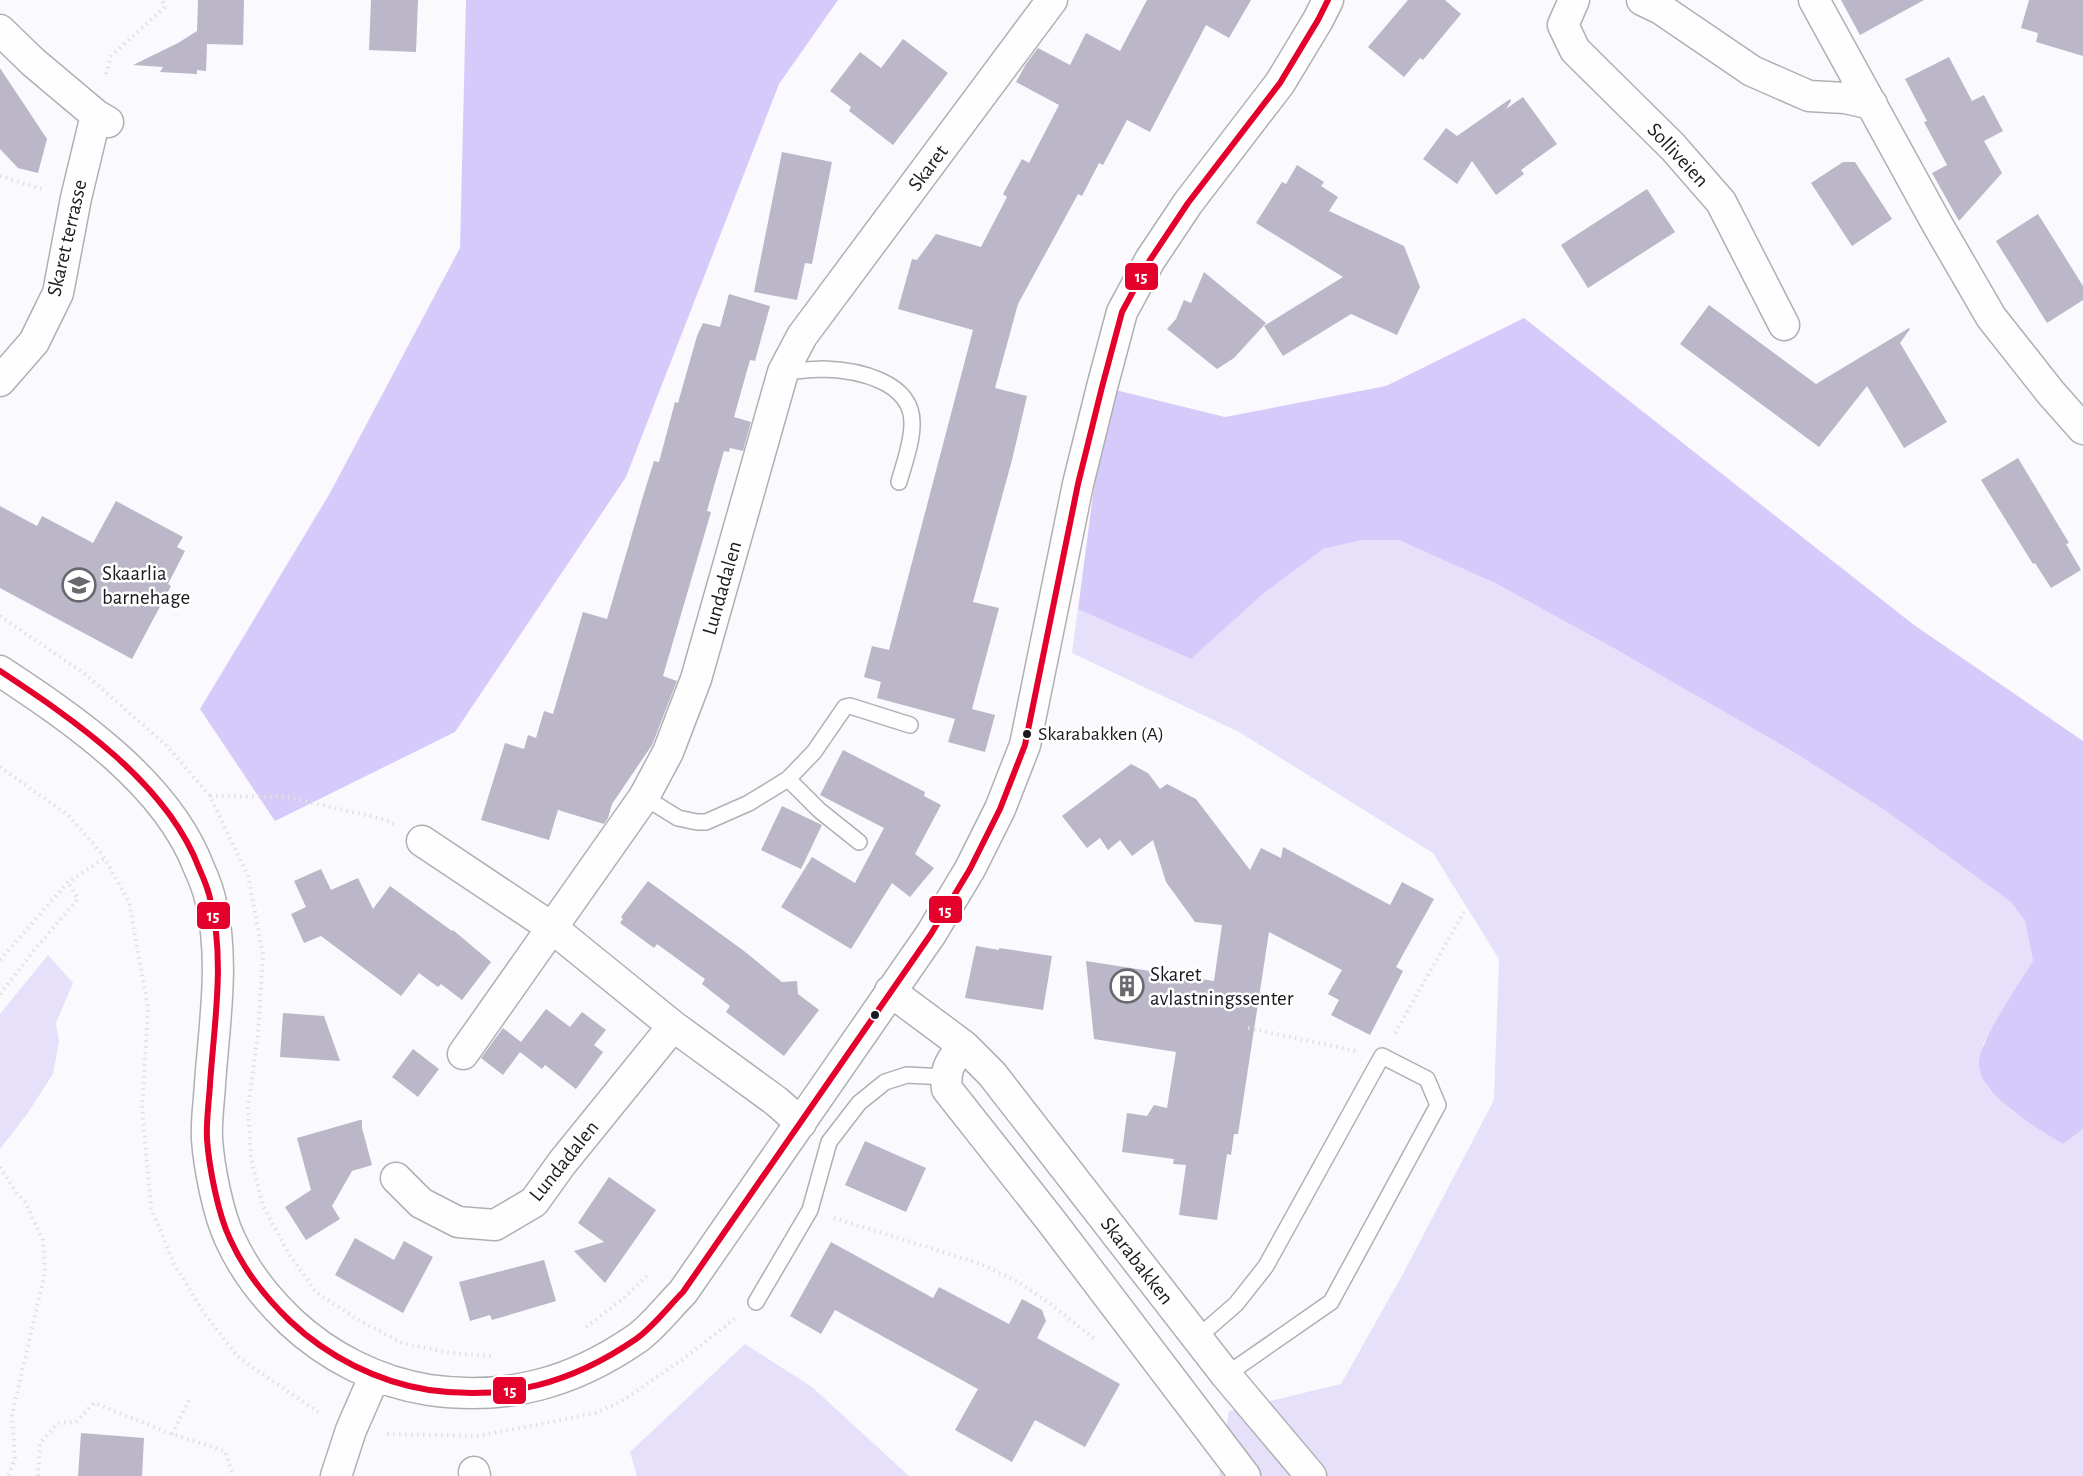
<svg xmlns="http://www.w3.org/2000/svg" width="2083" height="1476" font-family="'Alegreya Sans',sans-serif">
  <style>
    .green { fill: #e6e0fa }
    .forest { fill: #d6cafb }
    .building { fill: #bbb6c8 }
    .lines { fill: none; stroke-linecap: round; stroke-linejoin: round }
    .service-casing { stroke: #b0afb3; stroke-width: 18 }
    .minor-casing { stroke: #b0afb3; stroke-width: 33 }
    .path { stroke: #e0e0e0; stroke-width: 4; stroke-dasharray: 1.5 4.5; stroke-linecap: butt }
    .service { stroke: #fefeff; stroke-width: 15 }
    .minor { stroke: #fefeff; stroke-width: 30 }
    .bus-1-casing { stroke: #fff; stroke-width: 10 }
    .bus-1 { stroke: #e4002b; stroke-width: 6 }
    .bus-dot { fill: #1b1a20; stroke: #fff; stroke-width: 2 }
    .labels { text-anchor: middle; dominant-baseline: central; stroke-width: 5; stroke-linejoin: round; paint-order: stroke }
    .bus-label { font-size: 20px; fill: #1b1a20; stroke: #fff; text-anchor: start }
    .street-label { font-size: 21px; fill: #1b1a20; stroke: #fff }
    .poi-label { font-size: 21px; fill: #1b1a20; stroke: #fff; text-anchor: start }
    .line-badge { stroke: #fff; stroke-width: 2 }
    .badge-label { font-size: 16px; text-anchor: middle; font-weight: bold; fill: #fff }
  </style>
  <rect width="100%" height="100%" fill="#faf9fd"/>
  <!-- green -->
  <path class="green" d="M 1362,540 L 1399,540 L 1436,555 L 1493,582 L 1610,646 L 1792,751 L 1886,811 L 2011,902 L 2025,921 L 2033,961 L 1983,1044 L 1987,1087 L 2013,1112 L 2063,1144 L 2081,1131 L 2083,1127 L 2083,1476 L 1219,1476 L 1229,1411 L 1341,1384 L 1403,1274 L 1494,1100 L 1499,959 L 1433,853 L 1239,732 L 1072,653 L 1078,608 L 1191,659 L 1264,593 L 1296,568 L 1323,549 Z
    M 48,955 L 73,983 L 56,1023 L 59,1041 L 53,1074 L 27,1114 L 0,1149 L 0,1014 Z
    M 745,1344 L 812,1387 L 909,1476 L 637,1476 L 630,1452 Z"/>
  <!-- forest -->
  <path class="forest" d="M 466,0 L 838,0 L 779,84 L 626,477 L 455,732 L 275,821 L 200,709 L 330,493 L 460,248 Z
    M 1524,318 L 1914,625 L 2083,741 L 2083,1127 L 2081,1131 L 2063,1144 C 2039,1129 1978,1095 1979,1063 C 1979,1042 2020,982 2033,961 L 2025,921 L 2011,902 L 1886,811 L 1792,751 L 1610,646 L 1493,582 L 1399,540 L 1362,540 L 1323,549 L 1264,593 L 1191,659 L 1078,609 L 1107,388 L 1225,417 L 1386,386 Z"/>
  <!-- building -->
  <path class="building" d="M 198,0 L 244,0 L 243,45 L 207,44 L 206,71 L 197,70 L 197,74 L 160,72 L 163,67 L 133,65 L 178,43 L 197,31 Z
    M 371,0 L 418,0 L 416,52 L 369,50 Z
    M 1147,0 L 1251,0 L 1229,38 L 1206,25 L 1150,132 L 1127,120 L 1103,165 L 1099,163 L 1082,196 L 1078,194 L 1018,304 L 995,388 L 1027,396 L 1012,460 L 973,602 L 999,608 L 972,709 L 995,715 L 985,752 L 948,742 L 955,719 L 877,698 L 881,682 L 864,677 L 872,646 L 889,650 L 973,330 L 898,309 L 912,259 L 917,260 L 936,234 L 981,247 L 1007,197 L 1003,194 L 1022,159 L 1029,163 L 1059,105 L 1016,82 L 1026,64 L 1038,48 L 1070,65 L 1086,33 L 1120,51 Z
    M 1408,0 L 1445,0 L 1461,14 L 1423,60 L 1420,58 L 1404,77 L 1368,47 Z
    M 1841,0 L 1924,0 L 1860,35 Z
    M 2029,0 L 2083,0 L 2083,56 L 2036,42 L 2038,33 L 2021,28 Z
    M 903,39 L 948,73 L 893,145 L 849,111 L 851,107 L 830,91 L 860,52 L 881,68 Z
    M 1949,57 L 1972,101 L 1984,95 L 2003,131 L 1984,141 L 2002,173 L 1959,221 L 1932,173 L 1947,165 L 1924,122 L 1927,121 L 1905,79 Z
    M 0,68 L 47,139 L 38,173 L 18,168 L 0,149 Z
    M 1523,97 L 1557,144 L 1521,170 L 1524,174 L 1496,195 L 1472,161 L 1457,184 L 1423,159 L 1446,128 L 1457,136 L 1510,99 L 1511,101 L 1506,109 Z
    M 782,152 L 832,162 L 812,264 L 805,263 L 797,300 L 754,292 Z
    M 1843,162 L 1855,162 L 1892,219 L 1852,246 L 1811,183 Z
    M 1297,165 L 1324,182 L 1321,186 L 1338,197 L 1329,211 L 1404,246 L 1420,287 L 1397,335 L 1351,314 L 1283,356 L 1264,326 L 1343,277 L 1256,223 L 1282,182 L 1286,184 Z
    M 1647,189 L 1675,232 L 1588,288 L 1561,245 Z
    M 2038,214 L 2083,286 L 2083,300 L 2047,323 L 1996,241 Z
    M 1204,272 L 1266,323 L 1234,358 L 1217,369 L 1167,329 L 1176,319 L 1184,300 L 1191,303 Z
    M 729,294 L 770,306 L 755,361 L 750,360 L 734,417 L 751,422 L 743,451 L 730,448 L 729,452 L 724,451 L 707,511 L 711,512 L 663,676 L 677,681 L 652,745 L 612,804 L 608,818 L 604,824 L 558,810 L 549,840 L 481,820 L 505,743 L 524,749 L 528,735 L 536,738 L 544,711 L 553,714 L 583,612 L 607,619 L 644,493 L 654,461 L 659,462 L 675,402 L 678,403 L 697,336 L 703,323 L 720,327 Z
    M 1709,305 L 1816,384 L 1909,328 L 1910,329 L 1900,343 L 1947,422 L 1904,448 L 1867,386 L 1819,447 L 1680,344 Z
    M 2018,458 L 2069,543 L 2066,544 L 2081,570 L 2051,588 L 2035,563 L 2033,564 L 1981,480 Z
    M 116,501 L 183,537 L 177,547 L 185,551 L 168,584 L 171,586 L 132,659 L 0,588 L 0,506 L 37,526 L 42,516 L 93,543 Z
    M 843,750 L 925,792 L 924,796 L 941,805 L 915,854 L 934,868 L 910,897 L 892,883 L 851,949 L 781,907 L 812,857 L 855,883 L 884,828 L 820,795 Z
    M 1131,764 L 1148,773 L 1160,789 L 1167,784 L 1196,799 L 1250,870 L 1261,848 L 1281,858 L 1283,847 L 1390,905 L 1402,882 L 1434,899 L 1396,967 L 1403,971 L 1370,1035 L 1331,1015 L 1339,1000 L 1328,994 L 1342,970 L 1269,932 L 1238,1134 L 1234,1134 L 1231,1155 L 1227,1154 L 1217,1220 L 1179,1215 L 1186,1165 L 1173,1164 L 1174,1159 L 1122,1152 L 1127,1113 L 1147,1116 L 1154,1105 L 1167,1108 L 1176,1052 L 1094,1039 L 1086,961 L 1214,981 L 1222,925 L 1195,922 L 1166,882 L 1153,840 L 1132,856 L 1120,840 L 1108,850 L 1100,838 L 1087,848 L 1062,816 Z
    M 782,806 L 822,825 L 801,869 L 761,850 Z
    M 321,869 L 331,890 L 358,878 L 373,909 L 390,886 L 452,931 L 453,930 L 491,962 L 462,1000 L 441,984 L 438,987 L 419,973 L 401,996 L 321,936 L 304,943 L 291,914 L 306,907 L 294,881 Z
    M 648,881 L 744,951 L 782,982 L 797,981 L 798,994 L 819,1010 L 784,1056 L 726,1012 L 730,1006 L 702,984 L 705,979 L 657,944 L 654,948 L 620,923 L 623,919 L 621,917 Z
    M 976,946 L 999,950 L 999,948 L 1052,956 L 1043,1010 L 965,998 Z
    M 546,1009 L 570,1027 L 582,1012 L 606,1030 L 594,1045 L 603,1052 L 576,1089 L 545,1065 L 542,1069 L 520,1052 L 503,1075 L 481,1058 L 503,1028 L 521,1042 Z
    M 283,1013 L 324,1016 L 340,1061 L 280,1057 Z
    M 413,1049 L 439,1069 L 418,1097 L 392,1077 Z
    M 360,1120 L 362,1120 L 362,1128 L 372,1165 L 352,1171 L 332,1206 L 340,1219 L 306,1240 L 285,1207 L 311,1190 L 297,1138 Z
    M 865,1141 L 926,1168 L 906,1212 L 845,1185 Z
    M 609,1177 L 656,1210 L 605,1283 L 574,1251 L 604,1242 L 578,1223 Z
    M 355,1238 L 394,1260 L 404,1241 L 433,1257 L 403,1313 L 335,1275 Z
    M 831,1242 L 933,1298 L 939,1287 L 1009,1324 L 1022,1299 L 1042,1310 L 1046,1321 L 1037,1338 L 1120,1384 L 1085,1447 L 1035,1420 L 1012,1462 L 955,1430 L 978,1389 L 835,1310 L 821,1334 L 790,1316 Z
    M 544,1260 L 556,1301 L 492,1320 L 490,1315 L 470,1321 L 459,1282 Z
    M 81,1433 L 144,1438 L 142,1476 L 78,1476 Z"/>
  <g class="lines">
    <!-- service casing -->
    <g class="service-casing">
      <path id="service" d="M 783,372 C 797,371 811,369 824,369 C 857,370 913,381 912,424 C 912,443 904,464 899,482
        M 788,779 L 819,810 L 859,842
        M 644,797 L 678,818 L 697,822 L 706,822 L 749,803 L 788,779 L 814,752 L 845,707 L 850,706 L 910,725
        M 756,1302 L 810,1210 L 829,1142 L 859,1103 L 885,1082 L 907,1075 L 945,1077
        M 1197,1338 L 1236,1304 L 1266,1266 L 1382,1056 L 1427,1079 L 1438,1105 L 1331,1302 L 1226,1375"/>
    </g>
    <!-- minor casing -->
    <g class="minor-casing">
      <path id="minor" d="M 1574,0 L 1563,25 L 1575,50 L 1673,147 L 1721,202 L 1784,325
        M 1642,0 L 1661,9 L 1752,71 L 1809,96 L 1845,98 L 1872,104
        M 1814,0 L 1936,222 L 1991,317 L 2051,393 L 2083,429
        M 0,30 L 33,62 L 96,115 L 108,122
        M 0,381 L 34,342 L 58,293 L 76,198 L 96,115
        M 0,671 C 73,719 167,783 199,868 C 204,879 209,891 211,903 C 225,960 214,1026 210,1084 C 209,1102 206,1121 207,1139 C 209,1167 218,1214 230,1239 C 244,1270 266,1298 290,1321 C 328,1357 378,1382 429,1390 C 507,1401 572,1383 636,1339 C 653,1327 668,1307 683,1292 L 931,934 L 970,869 L 1000,809 L 1025,745 L 1078,484 L 1102,387 L 1122,312 L 1150,260 L 1188,203 L 1280,83 L 1318,20 L 1328,0
        M 422,841 L 551,927 L 673,1026 L 776,1101 L 801,1123
        M 890,991 L 964,1046 L 992,1074 L 1226,1375 L 1311,1476
        M 964,1046 C 951,1059 944,1070 947,1089 L 1052,1222 L 1245,1476
        M 463,1054 L 644,797 L 668,752 L 696,679 L 783,372 L 802,336 L 1052,0
        M 396,1178 L 421,1203 L 458,1222 L 495,1225 L 534,1202 L 562,1163 L 673,1026
        M 474,1472 L 475,1476
        M 336,1476 L 351,1430 L 375,1375"/>
    </g>
    <!-- path -->
    <path class="path" d="M 106,74 L 111,56 L 165,7 L 162,0
      M 0,176 L 42,189
      M 0,616 L 85,674 L 166,745 L 210,796 L 248,876 L 263,955 L 258,1034 L 248,1108 L 251,1158 L 263,1206 L 289,1254 L 316,1292 L 360,1321 L 402,1343 L 450,1353 L 491,1356
      M 0,767 L 68,815 L 103,855 L 129,902 L 148,1008 L 142,1108 L 151,1208 L 174,1264 L 204,1313 L 238,1357 L 321,1414
      M 210,796 L 287,797 L 387,820 L 394,824
      M 0,960 L 68,882 L 105,858
      M 0,994 L 35,949 L 78,899 L 68,882
      M 1248,1028 L 1356,1051
      M 1395,1033 L 1464,912
      M 0,1167 L 16,1192 L 25,1202 L 43,1240 L 45,1272 L 12,1415 L 15,1459 L 8,1476
      M 834,1218 L 981,1264 L 1020,1283 L 1053,1306 L 1096,1340
      M 586,1327 L 624,1298 L 649,1274
      M 172,1434 L 189,1400
      M 387,1434 L 479,1436 L 596,1413 L 622,1401 L 683,1359 L 737,1317
      M 38,1476 L 40,1443 L 58,1423 L 76,1422 L 94,1403 L 172,1434 L 225,1451 L 233,1476"/>
    <!-- service -->
    <use href="#service" class="service"/>
    <!-- minor -->
    <use href="#minor" class="minor"/>
    <!-- bus-1 casing -->
    <g class="bus-1-casing">
      <path id="bus-1" d="M 0,671 C 73,719 167,783 199,868 C 204,879 209,891 211,903 C 225,960 214,1026 210,1084 C 209,1102 206,1121 207,1139 C 209,1167 218,1214 230,1239 C 244,1270 266,1298 290,1321 C 328,1357 378,1382 429,1390 C 507,1401 572,1383 636,1339 C 653,1327 668,1307 683,1292 L 931,934 L 970,869 L 1000,809 L 1025,745 L 1078,484 L 1102,387 L 1122,312 L 1150,260 L 1188,203 L 1280,83 L 1318,20 L 1328,0"/>
    </g>
    <!-- bus-1 -->
    <use href="#bus-1" class="bus-1"/>
  </g>
  <!-- icons -->
  <defs>
    <g id="school-ring" transform="scale(1.725)"><circle r="9.5" fill="#fff" stroke="#69686d" stroke-width="1.5"/><path d="M0-5L7-2L0 1L-7-2ZM-4 1L0 2.5L4 1V4Q0 6-4 4Z" fill="#69686d"/></g>
    <g id="building-ring" transform="scale(1.725)"><circle r="9.5" fill="#fff" stroke="#69686d" stroke-width="1.5"/><path d="M-4-6H4V6H1V3H-1V6H-4ZM-2.5-4.3h1.7v1.8h-1.7ZM.8-4.3h1.7v1.8H.8ZM-2.5-1h1.7V.8h-1.7ZM.8-1h1.7V.8H.8Z" fill="#69686d"/></g>
  </defs>
  <g fill-rule="evenodd">
    <use href="#school-ring" x="79" y="585"/>
    <use href="#building-ring" x="1127" y="986"/>
  </g>
  <!-- markers -->
  <g class="bus-dot">
    <circle cx="1027" cy="734" r="5"/>
    <circle cx="875" cy="1015" r="5"/>
  </g>
  <g class="labels">
    <!-- bus labels -->
    <g class="bus-label">
      <text x="1038" y="734">Skarabakken (A)</text>
    </g>
    <!-- street labels -->
    <g class="street-label">
      <text transform="translate(1678 155) rotate(47)">Solliveien</text>
      <text transform="translate(928 168) rotate(-53)">Skaret</text>
      <text transform="translate(67 238) rotate(-77)">Skaret terrasse</text>
      <text transform="translate(722 588) rotate(-74)">Lundadalen</text>
      <text transform="translate(564 1161) rotate(-51)">Lundadalen</text>
      <text transform="translate(1137 1261) rotate(52)">Skarabakken</text>
    </g>
    <!-- poi labels -->
    <g class="poi-label">
      <text x="102" y="573">Skaarlia<tspan x="102" dy="24">barnehage</tspan></text>
      <text x="1150" y="974">Skaret<tspan x="1150" dy="24">avlastningssenter</tspan></text>
    </g>
  </g>
  <g class="line-badge">
    <rect x="1124" y="262" width="35" height="29" rx="6" fill="#e4002b"/>
    <rect x="928" y="895" width="35" height="29" rx="6" fill="#e4002b"/>
    <rect x="196" y="901" width="35" height="29" rx="6" fill="#e4002b"/>
    <rect x="492" y="1376" width="35" height="29" rx="6" fill="#e4002b"/>
  </g>
  <g class="badge-label">
    <text x="1141" y="282">15</text>
    <text x="945" y="916">15</text>
    <text x="213" y="921">15</text>
    <text x="510" y="1396">15</text>
  </g>
</svg>
